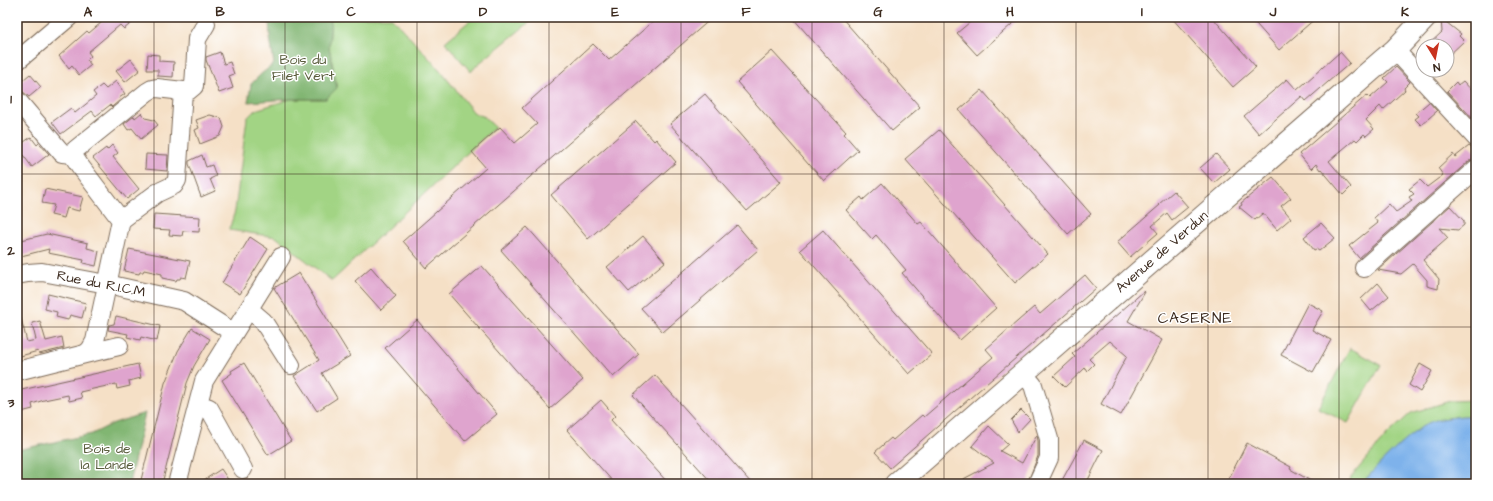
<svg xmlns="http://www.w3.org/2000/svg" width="1493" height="501" font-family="'Architects Daughter',sans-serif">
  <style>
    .green { fill: #a2d484; stroke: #6e7f51 }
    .forest { fill: #81b672; stroke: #5e7048 }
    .water { fill: #7eb2eb; stroke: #5c6e84 }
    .building { fill: #dfa4ce }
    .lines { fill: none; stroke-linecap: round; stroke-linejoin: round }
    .minor-casing { stroke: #7c6a59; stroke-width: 20 }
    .major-casing { stroke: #7c6a59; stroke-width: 24 }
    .minor { stroke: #fff; stroke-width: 18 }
    .major { stroke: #fff; stroke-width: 22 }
    .grid { fill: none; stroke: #3b2a1e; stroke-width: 1; stroke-opacity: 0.55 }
    .labels { text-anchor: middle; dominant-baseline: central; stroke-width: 3; stroke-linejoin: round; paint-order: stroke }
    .park-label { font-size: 14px; fill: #5a5d3d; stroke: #fff }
    .street-label { font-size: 14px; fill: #3b2a1e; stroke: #fff }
    .neighbourhood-label { font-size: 15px; letter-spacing: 1px; fill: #3b2a1e; stroke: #fff }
    .neatline { fill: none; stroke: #3b2a1e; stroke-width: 1.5 }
    .grid-label { font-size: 13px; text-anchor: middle; font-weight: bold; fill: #3b2a1e }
  </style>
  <rect width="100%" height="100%" fill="#fff"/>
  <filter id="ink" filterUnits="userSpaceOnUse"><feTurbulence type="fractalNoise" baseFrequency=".025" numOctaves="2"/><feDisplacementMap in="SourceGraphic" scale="8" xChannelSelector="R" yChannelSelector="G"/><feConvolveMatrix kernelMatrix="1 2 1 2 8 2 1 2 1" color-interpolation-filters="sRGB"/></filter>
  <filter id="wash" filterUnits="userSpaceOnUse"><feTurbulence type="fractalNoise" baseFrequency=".012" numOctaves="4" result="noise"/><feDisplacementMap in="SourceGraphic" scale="16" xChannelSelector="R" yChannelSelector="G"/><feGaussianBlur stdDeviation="0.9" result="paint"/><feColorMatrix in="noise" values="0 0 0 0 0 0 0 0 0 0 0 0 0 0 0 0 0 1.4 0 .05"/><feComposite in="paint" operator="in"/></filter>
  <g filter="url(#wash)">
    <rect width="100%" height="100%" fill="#f5e0c6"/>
    <!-- green -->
    <path class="green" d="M 331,17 L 391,17 L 439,69 L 475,114 L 483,116 L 495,127 L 332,281 L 276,237 L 229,230 L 235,211 L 247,118 L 255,110 L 291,99 L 326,99 L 337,88 L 329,47 Z
      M 474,17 L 528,17 L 531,21 L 477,65 L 471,72 L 445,42 Z
      M 1350,348 L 1381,365 L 1348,423 L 1318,408 Z
      M 1476,400 L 1476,416 C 1460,416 1445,417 1431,423 C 1414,429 1373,469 1362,484 L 1349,484 L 1351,477 L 1387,435 L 1411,413 L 1450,401 Z"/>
    <!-- forest -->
    <path class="forest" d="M 269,17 L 331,17 L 329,47 L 337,88 L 326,99 L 291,99 L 248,102 L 251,84 L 261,74 L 274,64 L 270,38 Z
      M 145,413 L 129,484 L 17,484 L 17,450 L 92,434 L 114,423 Z"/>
    <!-- water -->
    <path class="water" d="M 1462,416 L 1476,416 L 1476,484 L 1362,484 C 1375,467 1410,433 1428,423 C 1438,418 1451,418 1462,416 Z"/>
    <g id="blocks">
      <!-- building -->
      <path class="building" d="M 108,17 L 139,17 L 124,29 L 120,25 L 88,52 L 91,56 L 87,60 L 91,65 L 79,75 L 72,66 L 69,69 L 59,56 L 87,31 L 89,33 Z
        M 658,17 L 713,17 L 426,268 L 403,241 L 486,168 L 472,152 L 500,127 L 515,143 L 537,124 L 522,108 L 593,44 L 609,60 Z
        M 792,17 L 841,17 L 920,107 L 892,131 Z
        M 976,17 L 1020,17 L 977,55 L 957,33 Z
        M 1171,17 L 1212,17 L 1256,67 L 1233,87 Z
        M 1250,17 L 1317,17 L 1279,50 Z
        M 1441,18 L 1461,34 L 1459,36 L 1464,41 L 1447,57 L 1447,46 L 1427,46 L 1442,32 Z
        M 772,51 L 846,132 L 844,134 L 858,150 L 824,181 L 809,164 L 809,165 L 737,82 Z
        M 220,52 L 224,64 L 230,62 L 234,74 L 229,76 L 233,88 L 219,93 L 206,60 L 206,57 Z
        M 1340,52 L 1350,63 L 1306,101 L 1302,96 L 1259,134 L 1244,116 L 1287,79 L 1297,90 Z
        M 148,54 L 159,55 L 159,61 L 174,62 L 173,77 L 158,76 L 158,70 L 147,70 Z
        M 131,59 L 140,70 L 125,82 L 116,71 Z
        M 1396,67 L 1410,82 L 1404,88 L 1405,90 L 1383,110 L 1380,106 L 1366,120 L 1374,129 L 1366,136 L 1364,134 L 1357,141 L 1355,139 L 1329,161 L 1351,187 L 1343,195 L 1321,169 L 1320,170 L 1316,164 L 1311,169 L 1299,154 L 1367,95 L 1370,98 L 1388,82 L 1384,78 Z
        M 30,74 L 41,87 L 29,97 L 21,90 L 17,90 L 17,85 Z
        M 116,81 L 125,94 L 119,98 L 120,100 L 112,107 L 110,105 L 96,116 L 92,111 L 61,134 L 52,122 L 71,108 L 75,113 L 96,96 L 93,92 L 102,85 L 106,89 Z
        M 1463,81 L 1476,95 L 1476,122 L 1447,91 L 1456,82 L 1458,85 Z
        M 982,90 L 1091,214 L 1068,234 L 959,110 Z
        M 705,94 L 781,182 L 747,211 L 670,124 Z
        M 1429,102 L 1437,111 L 1421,125 L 1415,119 L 1419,116 L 1416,113 Z
        M 141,113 L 145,118 L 154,120 L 158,125 L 141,139 L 132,128 L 128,130 L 124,124 L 134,116 L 135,118 Z
        M 210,115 L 221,118 L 224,127 L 220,136 L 200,144 L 195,130 L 199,128 L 196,120 Z
        M 636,121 L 654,141 L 656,139 L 676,162 L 588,239 L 551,195 Z
        M 939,130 L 1048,254 L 1015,283 L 905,159 Z
        M 31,137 L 37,145 L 39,143 L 49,154 L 32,167 L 17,147 Z
        M 112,145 L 118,153 L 113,157 L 139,189 L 127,199 L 93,158 L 106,148 L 107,150 Z
        M 1469,146 L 1476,152 L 1476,159 L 1469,161 L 1359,258 L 1349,246 L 1378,223 L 1374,218 L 1389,204 L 1396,212 L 1412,201 L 1409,197 L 1414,194 L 1409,189 L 1420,180 L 1427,187 L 1443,175 L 1438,168 L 1453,154 L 1455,157 Z
        M 146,154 L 168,155 L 167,171 L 145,169 Z
        M 1216,154 L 1230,169 L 1214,183 L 1200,168 Z
        M 202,155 L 206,167 L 212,165 L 216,176 L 210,179 L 215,191 L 201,197 L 189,164 L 189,161 Z
        M 1273,177 L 1291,198 L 1281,206 L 1291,218 L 1277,230 L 1263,213 L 1255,220 L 1239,207 L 1242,205 L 1241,203 Z
        M 882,183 L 918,224 L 921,222 L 996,308 L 960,340 L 902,273 L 906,270 L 876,235 L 872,239 L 846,210 L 861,197 L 863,200 Z
        M 45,189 L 83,197 L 79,211 L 67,208 L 64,218 L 51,215 L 54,205 L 42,203 Z
        M 1174,191 L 1188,207 L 1172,220 L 1167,213 L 1152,226 L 1158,233 L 1130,257 L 1117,242 L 1160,205 L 1159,204 Z
        M 1450,206 L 1464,221 L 1464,225 L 1458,230 L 1439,228 L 1448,238 L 1423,260 L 1439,279 L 1438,289 L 1427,286 L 1427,280 L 1413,264 L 1401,274 L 1378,270 Z
        M 154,214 L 200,217 L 199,232 L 183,231 L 182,236 L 169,235 L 170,230 L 153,229 Z
        M 1321,223 L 1335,238 L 1319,251 L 1316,249 L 1314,250 L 1304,237 Z
        M 737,225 L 758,250 L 663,332 L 641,308 Z
        M 527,227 L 639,354 L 613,377 L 501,250 Z
        M 823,230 L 932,354 L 909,374 L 800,250 Z
        M 47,234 L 88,243 L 87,248 L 99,251 L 96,266 L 83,263 L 84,260 L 48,253 L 49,249 L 21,256 L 17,241 Z
        M 643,236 L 665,262 L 629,292 L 607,267 Z
        M 250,237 L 268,249 L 240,294 L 222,283 Z
        M 129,249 L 190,261 L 186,278 L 181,277 L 180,279 L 177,279 L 176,281 L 162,278 L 162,274 L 144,270 L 143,272 L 140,272 L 139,274 L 124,271 Z
        M 482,266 L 583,380 L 550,409 L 449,294 Z
        M 371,267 L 396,296 L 381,310 L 355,281 Z
        M 299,273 L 350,356 L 322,373 L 337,398 L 317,411 L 294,376 L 319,360 L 274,288 Z
        M 1085,275 L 1096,288 L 890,468 L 875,452 L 891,438 L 893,440 L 922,415 L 924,417 L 993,357 L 986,349 L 1034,307 L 1040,314 Z
        M 1378,283 L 1389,296 L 1371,311 L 1361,299 Z
        M 1144,291 L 1145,292 L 1128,321 L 1162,340 L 1121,415 L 1101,404 L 1127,356 L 1110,341 L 1089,359 L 1094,364 L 1087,371 L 1085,368 L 1065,387 L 1054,376 L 1075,357 L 1072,354 Z
        M 48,294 L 86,303 L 82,318 L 70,315 L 68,320 L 56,317 L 57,312 L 45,309 Z
        M 1308,303 L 1323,311 L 1312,330 L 1331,340 L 1313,372 L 1281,355 Z
        M 116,316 L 160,326 L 157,341 L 141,337 L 140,340 L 127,337 L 128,334 L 108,330 L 109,325 L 114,324 Z
        M 21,318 L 27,342 L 36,340 L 32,323 L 40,321 L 46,341 L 62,337 L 64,348 L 39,354 L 38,351 L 17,357 L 17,319 Z
        M 417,320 L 497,414 L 465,441 L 385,348 Z
        M 192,328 L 210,339 L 194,366 L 187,383 L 162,484 L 140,484 L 165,383 L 178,351 Z
        M 244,363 L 291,441 L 268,455 L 222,380 L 232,373 L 231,371 Z
        M 138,364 L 141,378 L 129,381 L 130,386 L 117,389 L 116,384 L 93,389 L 80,392 L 82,398 L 69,401 L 68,395 L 44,400 L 32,404 L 33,409 L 21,412 L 19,406 L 17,407 L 17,391 Z
        M 1420,364 L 1432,371 L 1420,392 L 1409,385 Z
        M 655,375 L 752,484 L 713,484 L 633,395 Z
        M 601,400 L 615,416 L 611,420 L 669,484 L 615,484 L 567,430 Z
        M 1021,410 L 1030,419 L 1018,432 L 1011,420 Z
        M 989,426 L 1008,444 L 1000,451 L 1022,463 L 1037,435 L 1038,441 L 1038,456 L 1027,484 L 954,484 L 994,463 L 972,446 Z
        M 1084,440 L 1103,450 L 1086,484 L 1060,484 Z
        M 1247,443 L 1291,467 L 1290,469 L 1316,484 L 1226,484 Z
        M 221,469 L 231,484 L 198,484 Z"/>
    </g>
  </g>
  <g filter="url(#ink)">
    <use href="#blocks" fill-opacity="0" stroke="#7c6a59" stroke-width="1"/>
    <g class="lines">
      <!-- minor casing -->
      <g class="minor-casing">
        <path id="minor" d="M 1395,50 L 1476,138
          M 17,61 L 69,17
          M 157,88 L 183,91 L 177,180 L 174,185 L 157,193 L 121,220 L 80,166 L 74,157 L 75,150 L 147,92 L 152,89 Z
          M 183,91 L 188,91 L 194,86 L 197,39 L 206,24
          M 17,100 L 62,153 L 74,154
          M 1364,268 L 1476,169
          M 17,275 L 28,273 L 42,272 L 107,284 L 184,301 L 234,333
          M 249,309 L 263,321 L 291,365
          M 85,354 L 119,346
          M 17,371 L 85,354 L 90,350 L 95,341 L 121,220
          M 1023,373 L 1033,385 L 1049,439 L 1049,458 L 1037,484
          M 198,404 L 209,408 L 243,469
          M 177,484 L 204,381 L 281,257"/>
      </g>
      <!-- major casing -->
      <g class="major-casing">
        <path id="major" d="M 896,484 C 1057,342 1222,202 1383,60 L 1395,50 L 1426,17"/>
      </g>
      <!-- minor -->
      <use href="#minor" class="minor"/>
      <!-- major -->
      <use href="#major" class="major"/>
    </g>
  </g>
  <!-- grid -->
  <path class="grid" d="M 154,17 L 154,484M 285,17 L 285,484M 417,17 L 417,484M 549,17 L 549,484M 681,17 L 681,484M 812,17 L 812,484M 944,17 L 944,484M 1076,17 L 1076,484M 1208,17 L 1208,484M 1339,17 L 1339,484M 17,174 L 1476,174M 17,327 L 1476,327"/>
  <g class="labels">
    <!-- park labels -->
    <g class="park-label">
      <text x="303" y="60">Bois du<tspan x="303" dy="16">Filet Vert</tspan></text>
      <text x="107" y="449">Bois de<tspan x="107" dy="16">la Lande</tspan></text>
    </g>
    <!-- street labels -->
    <g class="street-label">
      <text transform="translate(1162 252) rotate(-41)">Avenue de Verdun</text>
      <text transform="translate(101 284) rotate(11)">Rue du R.I.C.M</text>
    </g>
    <!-- neighbourhood labels -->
    <g class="neighbourhood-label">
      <text x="1195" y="318">CASERNE</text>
    </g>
  </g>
  <!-- margin -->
  <rect width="1493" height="501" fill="none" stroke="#fff" stroke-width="44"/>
  <!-- north arrow -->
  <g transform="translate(1435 58) rotate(170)"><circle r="19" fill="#ffffff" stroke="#b1aaa5"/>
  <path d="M0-3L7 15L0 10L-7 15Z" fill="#c8321e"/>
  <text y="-6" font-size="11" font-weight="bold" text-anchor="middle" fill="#3b2a1e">N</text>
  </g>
  <rect x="22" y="22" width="1449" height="457" class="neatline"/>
  <g class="grid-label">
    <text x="88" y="16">A</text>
    <text x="220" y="16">B</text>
    <text x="351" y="16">C</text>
    <text x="483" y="16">D</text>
    <text x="615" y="16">E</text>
    <text x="746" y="16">F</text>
    <text x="878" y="16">G</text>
    <text x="1010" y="16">H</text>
    <text x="1142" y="16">I</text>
    <text x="1273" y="16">J</text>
    <text x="1405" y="16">K</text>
    <text x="11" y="103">1</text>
    <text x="11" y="255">2</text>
    <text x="11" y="407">3</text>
  </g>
</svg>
